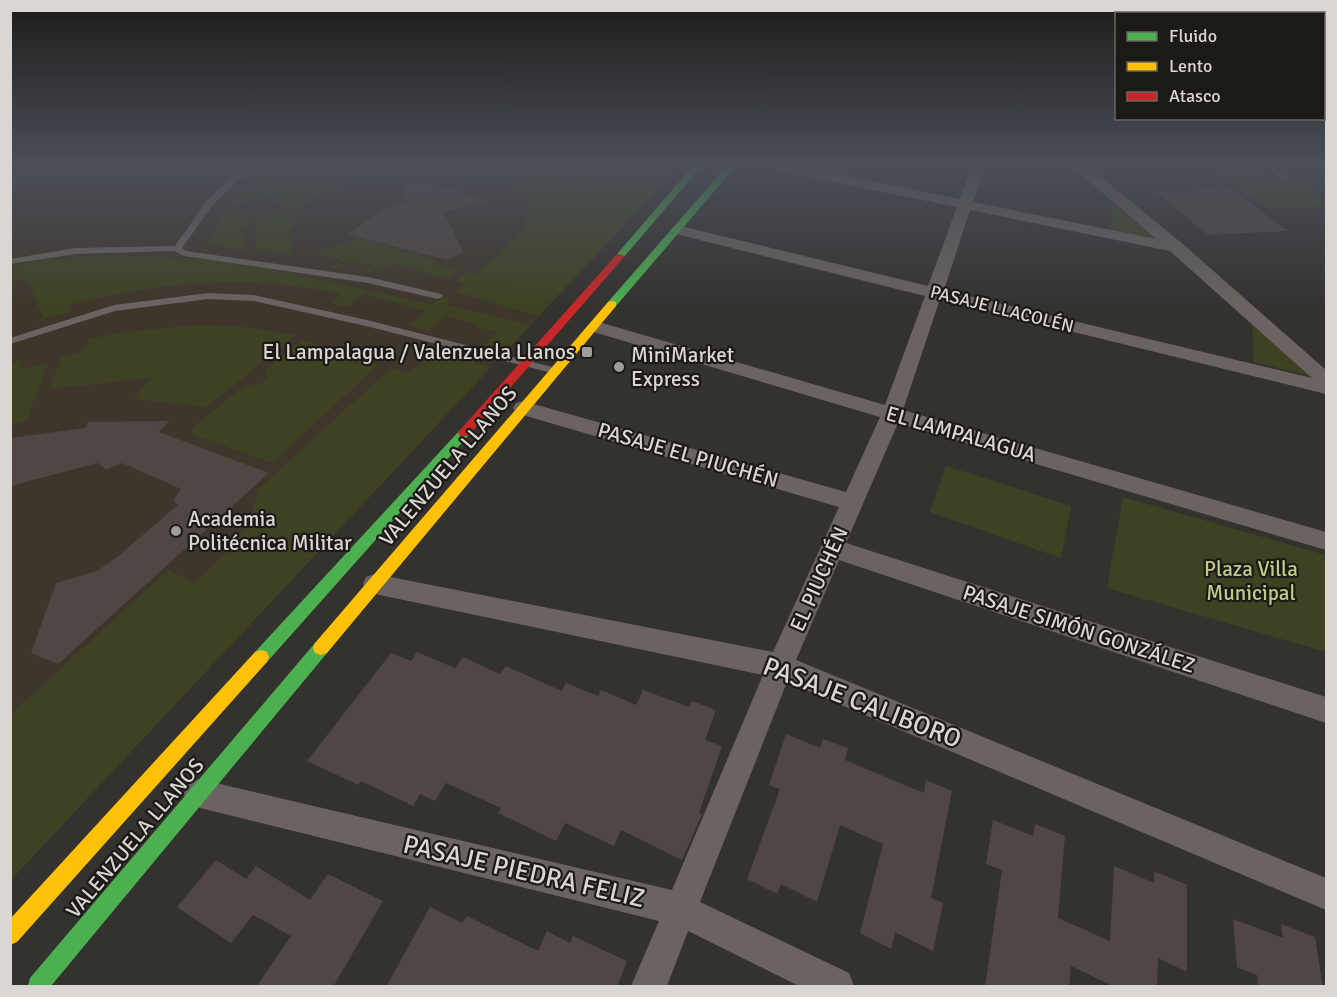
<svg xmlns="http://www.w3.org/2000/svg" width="1337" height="997" font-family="Signika,sans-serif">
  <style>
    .built { fill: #3e362c }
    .medical { fill: #3f3929 }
    .green { fill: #3e4223 }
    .building { fill: #504643 }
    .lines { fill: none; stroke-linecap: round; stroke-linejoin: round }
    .lane { fill: #6a6361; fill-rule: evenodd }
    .street { fill: #6a6361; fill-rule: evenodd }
    .fast { fill: #4caf50; fill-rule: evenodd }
    .slow { fill: #ffc107; fill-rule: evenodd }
    .jam { fill: #c62828; fill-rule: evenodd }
    .poi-dot { fill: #9f9d9a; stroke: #1c1a17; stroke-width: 2 }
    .labels { text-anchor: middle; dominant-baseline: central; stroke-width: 4.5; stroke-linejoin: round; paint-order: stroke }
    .far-street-label { font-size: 18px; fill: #d9d6d3; stroke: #1c1a17 }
    .poi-label { font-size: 21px; fill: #d9d6d3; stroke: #1c1a17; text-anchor: start }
    .street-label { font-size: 21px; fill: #d9d6d3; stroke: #1c1a17 }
    .park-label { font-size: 21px; fill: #c2cb86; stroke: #1c1a17 }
    .near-street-label { font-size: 26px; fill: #d9d6d3; stroke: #1c1a17 }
  </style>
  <rect width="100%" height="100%" fill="#34322f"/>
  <!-- built -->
  <path class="built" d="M 11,167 L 381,167 L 663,184 L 11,880 Z"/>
  <!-- medical -->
  <path class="medical" d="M 381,167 L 678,167 L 663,184 Z"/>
  <!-- green -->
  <path class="green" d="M 1254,169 L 1269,180 L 1295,179 L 1326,201 L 1326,206 L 1266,209 L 1217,171 Z
    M 500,174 L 663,184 L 539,316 L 455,292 L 465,284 L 456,281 L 466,272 L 475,275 C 513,240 556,219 500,174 Z
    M 265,175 L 296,177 L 266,198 L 228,207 L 236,196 Z
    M 302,178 L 356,180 L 321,194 L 298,210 L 281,209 L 281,203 L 272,201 L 279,192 Z
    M 1113,203 L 1157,240 L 1110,231 Z
    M 226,210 L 238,210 L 237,216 L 250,220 L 244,235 L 248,251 L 205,244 Z
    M 278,213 L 299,214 L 289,233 L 293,255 L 256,250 L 254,233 L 258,219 Z
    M 356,238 L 437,260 L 433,264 L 458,270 L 448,279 L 394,264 L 367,273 L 364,273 L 371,265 L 345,260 L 336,268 L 332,268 L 341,259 L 316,254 Z
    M 101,255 L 187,258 L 282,266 L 278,271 L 432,304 L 443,297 L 449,298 L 447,305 L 531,325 L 504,353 L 483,348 L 497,332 L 476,327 L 477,324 L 445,316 L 428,331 L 409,326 L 426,311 L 364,294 L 348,307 L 331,303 L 341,294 C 246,274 163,281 70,305 L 70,312 L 20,326 L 44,318 L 26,278 L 11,282 L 11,266 L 31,261 Z
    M 198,325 L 237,326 L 296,335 L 206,407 L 133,399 L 150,378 L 49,389 L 62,356 C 76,354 86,354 89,339 L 117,333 Z
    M 1252,325 L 1314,377 L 1254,362 Z
    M 301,340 L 379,364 L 272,463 L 192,434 L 193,427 L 245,386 L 263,383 L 268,376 L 264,371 Z
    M 440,352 L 491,367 L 11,880 L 11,714 L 168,570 L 195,583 C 224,556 251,529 258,489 L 391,368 L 407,373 Z
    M 21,359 L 20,367 L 24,369 L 49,362 L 26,421 L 11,425 L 11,363 Z
    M 946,466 L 1071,506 L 1061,558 L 930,512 Z
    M 1123,497 L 1326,555 L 1326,652 L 1107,588 Z"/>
  <!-- building -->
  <path class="building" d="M 419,183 L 448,187 L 491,203 L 443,211 L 463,252 L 448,260 L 348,235 L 384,208 L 405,202 L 402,185 Z
    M 1230,188 L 1288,231 L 1208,235 L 1156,192 Z
    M 169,421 L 159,432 L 269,473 L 58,664 L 31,653 L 56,583 L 97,571 L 117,557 L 178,505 L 173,500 L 181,489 L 122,463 L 106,470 L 98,463 L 10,486 L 10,438 L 85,428 L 88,422 Z
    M 417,652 L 455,668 L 463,657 L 500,674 L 506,666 L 562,691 L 566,683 L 598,696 L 601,690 L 636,705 L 643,690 L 689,707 L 692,701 L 716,710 L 705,740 L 722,746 L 699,813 L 702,814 L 682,860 L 621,830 L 614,846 L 565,823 L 556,841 L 498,813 L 501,808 L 446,783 L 435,801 L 420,794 L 413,806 L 361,781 L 358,785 L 307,761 L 391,653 L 411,661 Z
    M 786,734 L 820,748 L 823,739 L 848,748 L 845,760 L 924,793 L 926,780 L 952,791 L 931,898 L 943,903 L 933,951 L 895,932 L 891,949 L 860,933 L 883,844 L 840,825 L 817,902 L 781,884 L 777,894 L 747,879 L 780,789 L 769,785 Z
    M 993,820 L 1033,836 L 1035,824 L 1065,836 L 1058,918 L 1110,941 L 1114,866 L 1154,883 L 1154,871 L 1187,885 L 1187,972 L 1158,958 L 1157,987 L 1115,987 L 1071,966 L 1069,987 L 985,987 L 1002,870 L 986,864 Z
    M 216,860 L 246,879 L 256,866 L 310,900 L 328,874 L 383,901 L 333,987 L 256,987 L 291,936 L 253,915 L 231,943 L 177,907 Z
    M 430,907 L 462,923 L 467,916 L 538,951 L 547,931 L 570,943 L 573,936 L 627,961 L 617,987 L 386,987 Z
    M 1233,919 L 1283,938 L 1281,924 L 1315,937 L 1323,987 L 1258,987 L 1257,975 L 1237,967 Z"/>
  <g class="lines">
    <!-- lane -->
    <path class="lane" d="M 1267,167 L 1275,167 L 1288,178 L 1281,180 Z
      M 242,168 L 249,170 L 214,203 L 182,248 L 186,251 L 368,277 L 441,294 L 443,296 L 438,299 L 368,283 L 184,256 L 174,251 L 75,254 L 10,264 L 10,259 L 75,248 L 175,246 L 208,199 Z
      M 208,293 L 254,295 L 367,320 L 556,368 L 561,371 L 556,374 L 366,326 L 254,301 L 208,299 L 115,311 L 10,344 L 10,338 L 114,305 Z"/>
    <!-- street -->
    <path class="street" d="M 774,167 L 803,167 L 960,199 L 971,167 L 985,167 L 973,202 L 1156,239 L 1073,167 L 1089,167 L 1184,245 L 1326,370 L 1326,394 L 940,299 L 903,410 L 1326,532 L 1326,550 L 898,423 L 846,543 L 1326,697 L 1326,723 L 839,560 L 796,660 L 1326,878 L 1326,910 L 787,682 L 700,902 L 849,973 L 854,986 L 799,986 L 688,931 L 667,986 L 631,986 L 659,921 L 188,805 L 184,794 L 188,783 L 199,779 L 672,890 L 763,675 L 375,594 L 366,591 L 363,584 L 366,577 L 375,574 L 773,652 L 839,507 L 516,413 L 513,408 L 516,403 L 523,401 L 846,492 L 880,417 L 590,331 L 587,327 L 596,322 L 602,323 L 885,405 L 925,296 L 672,233 L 669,230 L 677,225 L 928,286 L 957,207 L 780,171 ZM 970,210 L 1170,251 L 1312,378 L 944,290 Z"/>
    <!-- fast -->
    <path class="fast" d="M 692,167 L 701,167 L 623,258 L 617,258 L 617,254 Z
      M 726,167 L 735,167 L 616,306 L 608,306 L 608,302 Z
      M 464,429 L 470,433 L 468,436 L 267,662 L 261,664 L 255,662 L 253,657 L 255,652 L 460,430 Z
      M 321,641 L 327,643 L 329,648 L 327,653 L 51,986 L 28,986 L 30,978 L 315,643 Z"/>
    <!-- slow -->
    <path class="slow" d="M 612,301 L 616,302 L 616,306 L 327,653 L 321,655 L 315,653 L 313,648 L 315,643 L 608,302 Z
      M 261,650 L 267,652 L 269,657 L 267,662 L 17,942 L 10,945 L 10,919 L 255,652 Z"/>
    <!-- jam -->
    <path class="jam" d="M 617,254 L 625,256 L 468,436 L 460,436 L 458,433 L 460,430 Z"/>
  </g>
  <!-- sky -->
  <linearGradient id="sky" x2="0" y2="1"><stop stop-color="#1d1c1a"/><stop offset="0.54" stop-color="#4a4f58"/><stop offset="1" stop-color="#4a4f58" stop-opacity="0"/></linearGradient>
  <rect width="1337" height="307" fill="url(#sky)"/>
  <!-- markers -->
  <g class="poi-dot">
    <rect x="581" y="346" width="12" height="12" rx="3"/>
    <circle cx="619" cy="367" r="6"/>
    <circle cx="176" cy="531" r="6"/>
  </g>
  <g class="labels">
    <!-- far-street labels -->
    <g class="far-street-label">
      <text transform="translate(1002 309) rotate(14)">PASAJE LLACOLÉN</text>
    </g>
    <!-- poi labels -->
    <g class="poi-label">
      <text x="575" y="352" text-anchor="end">El Lampalagua / Valenzuela Llanos</text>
      <text x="631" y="355">MiniMarket<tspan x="631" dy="24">Express</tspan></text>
      <text x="188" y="519">Academia<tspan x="188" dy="24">Politécnica Militar</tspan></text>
    </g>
    <!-- street labels -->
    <g class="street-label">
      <text transform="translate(961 434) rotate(16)">EL LAMPALAGUA</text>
      <text transform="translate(688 455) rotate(16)">PASAJE EL PIUCHÉN</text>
      <text transform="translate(448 466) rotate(-50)">VALENZUELA LLANOS</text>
      <text transform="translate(819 579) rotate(-66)">EL PIUCHÉN</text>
      <text transform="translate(1079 629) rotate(18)">PASAJE SIMÓN GONZÁLEZ</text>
      <text transform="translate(135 838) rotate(-50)">VALENZUELA LLANOS</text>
    </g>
    <!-- park labels -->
    <g class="park-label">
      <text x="1251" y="569">Plaza Villa<tspan x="1251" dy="24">Municipal</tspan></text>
    </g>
    <!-- near-street labels -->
    <g class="near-street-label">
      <text transform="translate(862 703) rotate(21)">PASAJE CALIBORO</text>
      <text transform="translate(524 872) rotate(13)">PASAJE PIEDRA FELIZ</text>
    </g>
  </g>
  <!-- border -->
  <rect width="1337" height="997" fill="none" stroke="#d9d6d3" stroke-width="24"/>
  <!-- legend -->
  <rect x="1115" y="12" width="210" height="108" fill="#1c1a17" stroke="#686562" stroke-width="1.5"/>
  <rect x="1127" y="32" width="30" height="9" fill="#4caf50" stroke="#686562" stroke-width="1.5"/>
  <text x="1169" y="42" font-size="18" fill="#d9d6d3">Fluido</text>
  <rect x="1127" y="62" width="30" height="9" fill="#ffc107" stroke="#686562" stroke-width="1.5"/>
  <text x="1169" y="72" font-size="18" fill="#d9d6d3">Lento</text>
  <rect x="1127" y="92" width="30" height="9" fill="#c62828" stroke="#686562" stroke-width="1.5"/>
  <text x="1169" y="102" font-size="18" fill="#d9d6d3">Atasco</text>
</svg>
